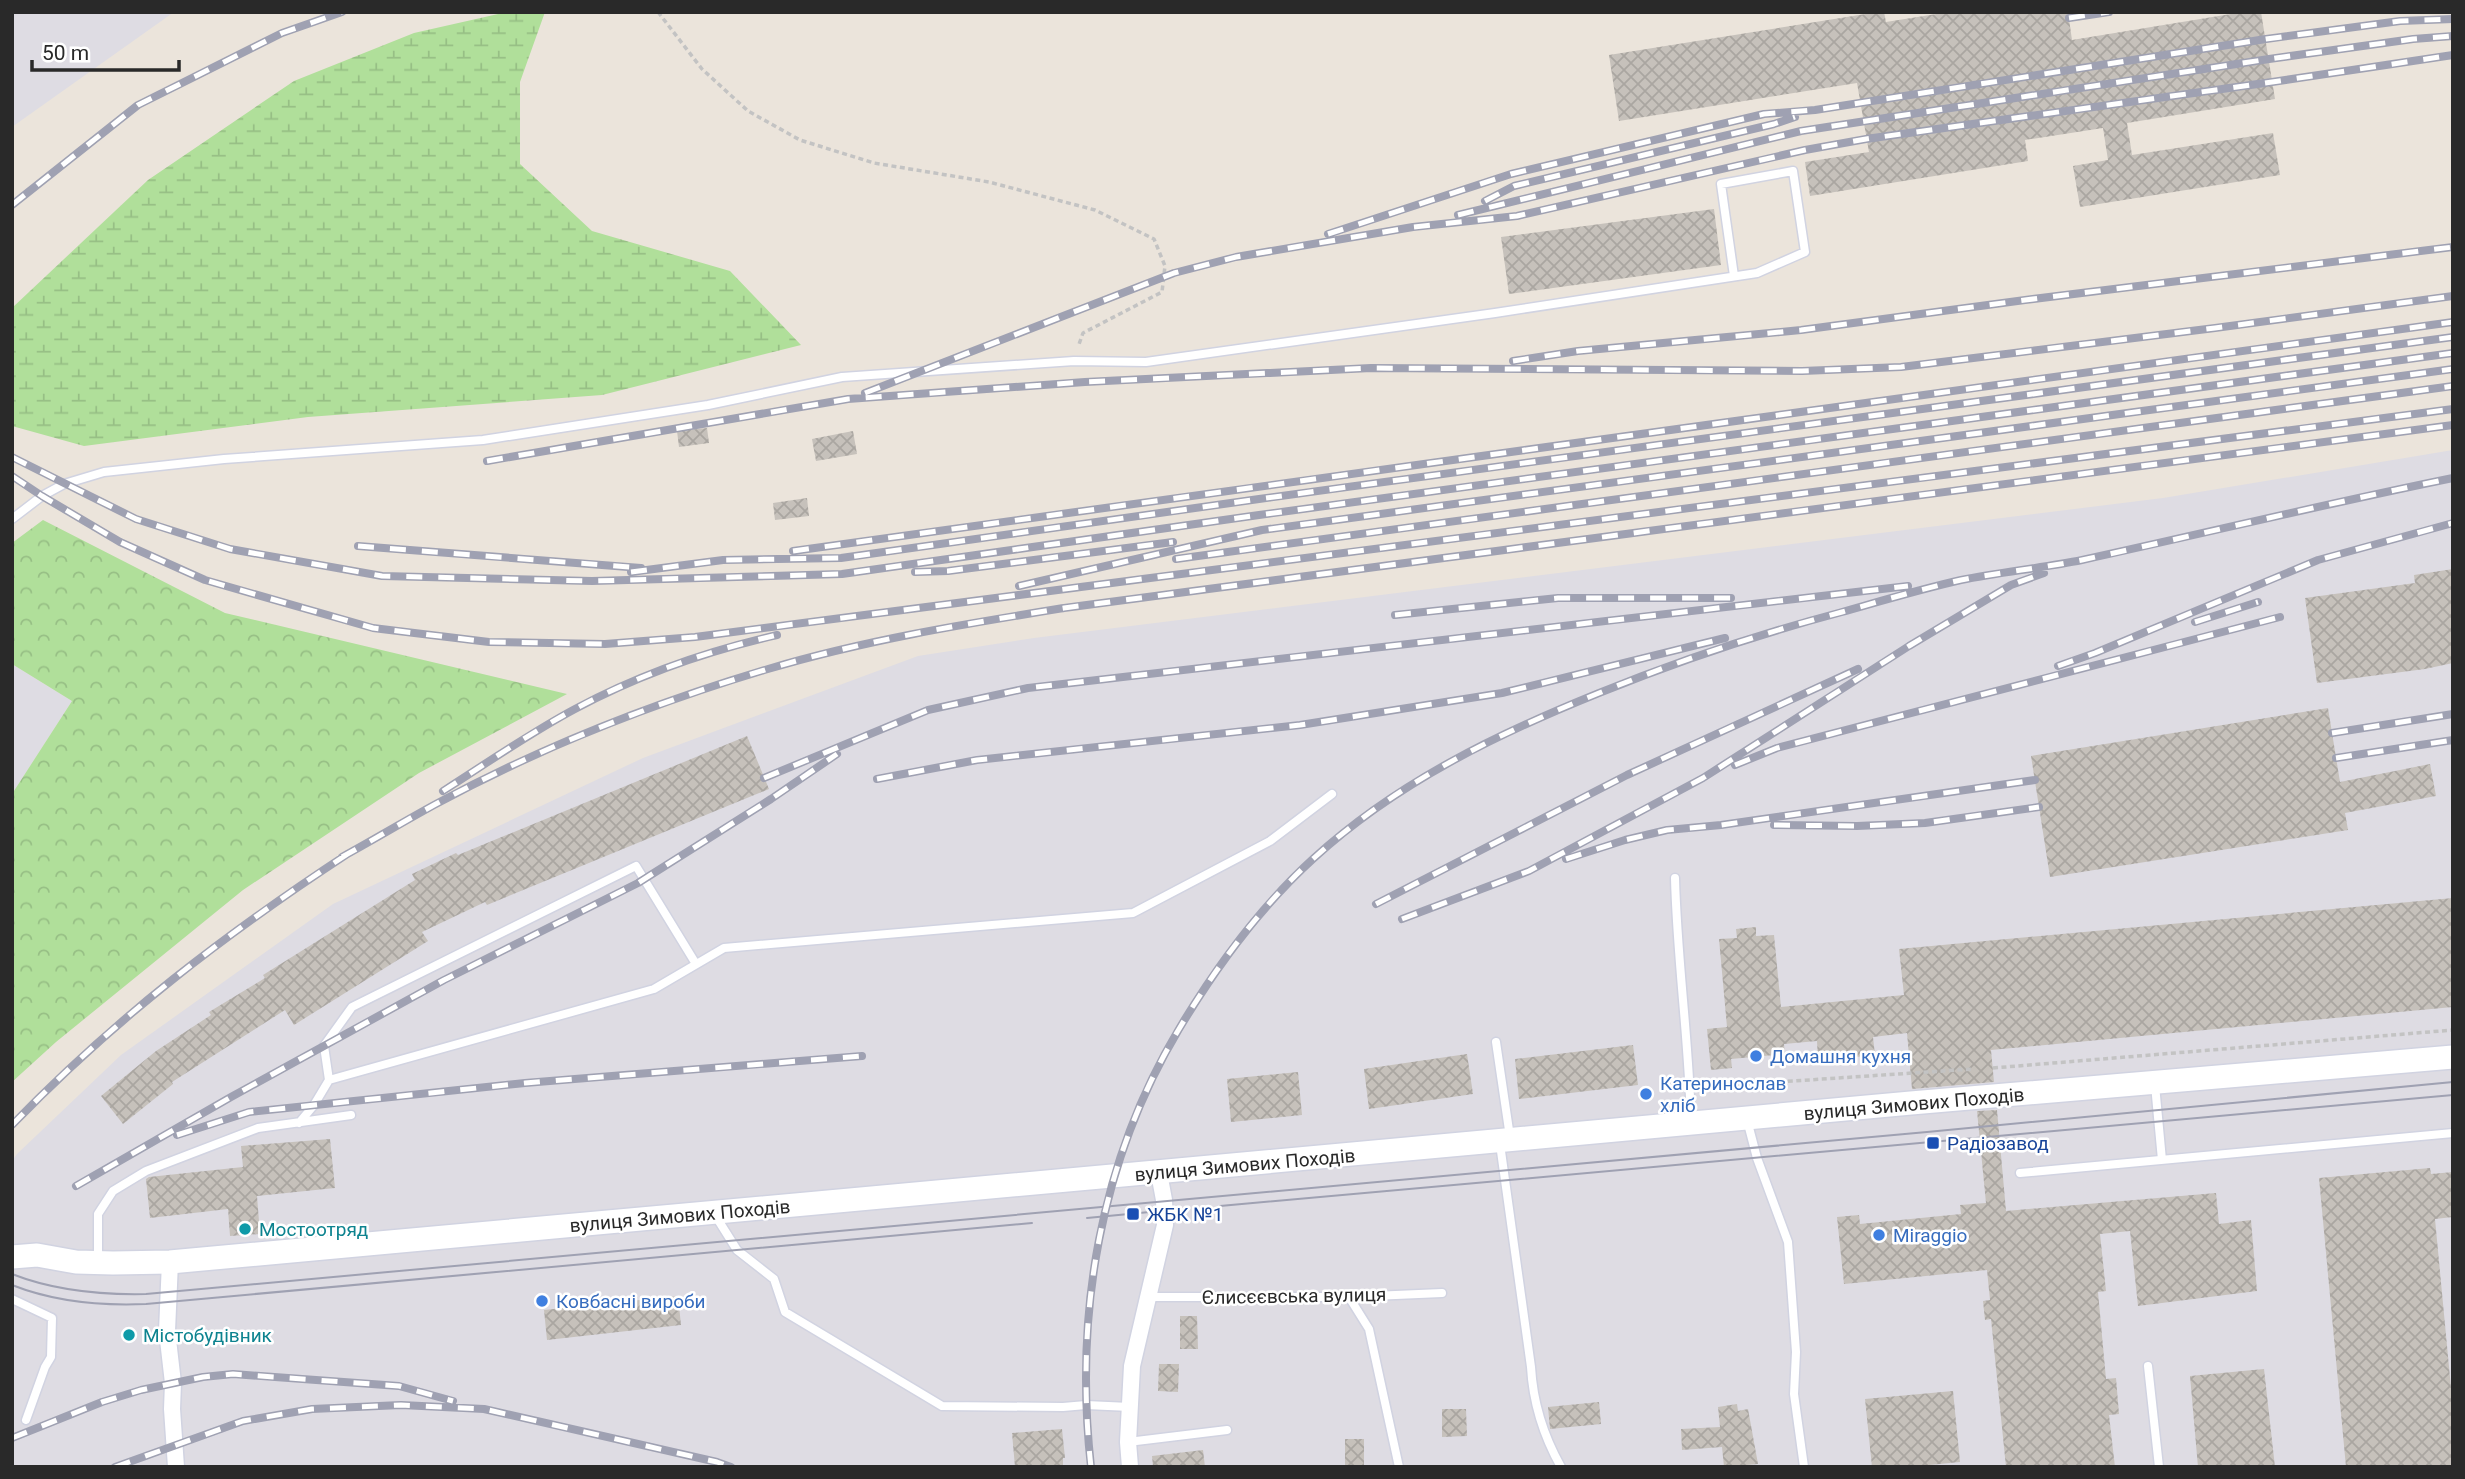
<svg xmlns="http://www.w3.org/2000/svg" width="2465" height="1479" font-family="Roboto,sans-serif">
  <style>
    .industrial { fill: #dedce3 }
    .forest { fill: url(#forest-crowns) }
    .wetland { fill: url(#wetland-marsh) }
    .building { fill: url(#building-cross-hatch) }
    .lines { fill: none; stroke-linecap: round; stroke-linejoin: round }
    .lane-casing { stroke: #d1d3e1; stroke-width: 11 }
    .street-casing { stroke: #d1d3e1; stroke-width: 19 }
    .secondary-casing { stroke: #d1d3e1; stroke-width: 26 }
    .path { stroke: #c3c3c3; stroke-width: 3.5; stroke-dasharray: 5 3.5; stroke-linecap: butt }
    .lane { stroke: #fff; stroke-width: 8 }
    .street { stroke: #fff; stroke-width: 16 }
    .secondary { stroke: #fff; stroke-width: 23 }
    .tram { stroke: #9fa1b2; stroke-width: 2 }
    .rail-casing { stroke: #9fa1b2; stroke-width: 8 }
    .rail { stroke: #fff; stroke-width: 5; stroke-dasharray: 16; stroke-linecap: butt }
    .shop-dot { fill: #3f7fe0; stroke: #fff; stroke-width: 2.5 }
    .transit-dot { fill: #1a4fb4; stroke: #fff; stroke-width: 2.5 }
    .culture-dot { fill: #0f9aa8; stroke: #fff; stroke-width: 2.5 }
    .labels { text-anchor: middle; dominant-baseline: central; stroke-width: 5; stroke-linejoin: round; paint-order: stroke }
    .shop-label { font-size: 19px; fill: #366cbe; stroke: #fff; text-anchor: start }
    .street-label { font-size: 19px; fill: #292929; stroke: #fff }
    .transit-label { font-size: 19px; fill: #164399; stroke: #fff; text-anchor: start }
    .culture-label { font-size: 19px; fill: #0d838f; stroke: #fff; text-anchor: start }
  </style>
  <defs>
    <pattern id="forest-crowns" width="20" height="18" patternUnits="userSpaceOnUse" patternTransform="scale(1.75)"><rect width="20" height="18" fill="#b0df9a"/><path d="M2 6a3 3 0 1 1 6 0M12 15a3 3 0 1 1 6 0" fill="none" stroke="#97bf85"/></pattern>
    <pattern id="wetland-marsh" width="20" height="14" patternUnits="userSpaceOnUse" patternTransform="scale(1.75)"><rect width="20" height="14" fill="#b0df9a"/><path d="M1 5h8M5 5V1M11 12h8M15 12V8" fill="none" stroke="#97bf85"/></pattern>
    <pattern id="building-cross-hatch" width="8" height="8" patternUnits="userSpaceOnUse" patternTransform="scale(1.75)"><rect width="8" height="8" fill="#c6c1bb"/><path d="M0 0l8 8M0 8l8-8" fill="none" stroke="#aaa6a1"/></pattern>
  </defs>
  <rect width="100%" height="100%" fill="#ebe4db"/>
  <!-- industrial -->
  <path class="industrial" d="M 12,12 L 174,12 L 12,127 Z
    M 2453,450 L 2453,1467 L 12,1467 L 12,1161 L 17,1154 L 121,1055 L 333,904 L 643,758 L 918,656 L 1034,638 L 2163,498 Z
    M 12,664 L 72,701 L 12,794 Z"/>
  <!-- forest -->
  <path class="forest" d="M 43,520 L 225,613 L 567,694 L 419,773 L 243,890 L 56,1042 L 12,1082 L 12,794 L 72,701 L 12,664 L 12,543 Z"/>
  <!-- wetland -->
  <path class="wetland" d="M 507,12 L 545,12 L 520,82 L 520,164 L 592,231 L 730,271 L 801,345 L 602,395 L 308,417 L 84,446 L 12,426 L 12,308 L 148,180 L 294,81 L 414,33 Z"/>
  <!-- building -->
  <path class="building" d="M 1878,12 L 1884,12 L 1886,22 L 1949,12 L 2068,12 L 2072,40 L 2243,12 L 2261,12 L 2275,99 L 2127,123 L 2132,155 L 2273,133 L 2280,175 L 2080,207 L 2073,166 L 2108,160 L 2103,128 L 2025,140 L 2028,161 L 1810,196 L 1805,162 L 1869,152 L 1857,83 L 1619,121 L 1609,55 Z
    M 1714,209 L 1721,265 L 1509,294 L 1501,237 Z
    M 707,428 L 709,443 L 679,447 L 677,431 Z
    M 853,431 L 857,454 L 816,461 L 812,439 Z
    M 807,498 L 809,516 L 775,520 L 773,503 Z
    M 2453,569 L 2453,663 L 2425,669 L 2317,683 L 2305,598 L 2415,583 L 2414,575 Z
    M 2328,708 L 2340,782 L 2430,764 L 2436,796 L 2345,813 L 2348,830 L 2050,877 L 2031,756 Z
    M 747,736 L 769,789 L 487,905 L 485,902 L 422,932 L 428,941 L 294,1025 L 285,1010 L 172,1082 L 173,1084 L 123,1124 L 101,1096 L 156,1051 L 211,1015 L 209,1012 L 265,978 L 263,975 L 415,880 L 412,874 L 456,853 L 458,855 Z
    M 2453,898 L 2453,1007 L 1991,1050 L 1994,1082 L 1912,1089 L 1907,1033 L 1873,1037 L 1875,1055 L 1818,1061 L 1817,1041 L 1784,1044 L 1785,1054 L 1731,1059 L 1732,1068 L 1711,1070 L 1707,1029 L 1727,1027 L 1719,939 L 1737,938 L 1736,929 L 1756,927 L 1756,936 L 1774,935 L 1781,1007 L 1904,995 L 1899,949 Z
    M 1633,1045 L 1638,1085 L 1519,1099 L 1515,1059 Z
    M 1467,1054 L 1473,1094 L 1369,1109 L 1364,1069 Z
    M 1298,1072 L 1302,1115 L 1231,1122 L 1227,1079 Z
    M 1997,1110 L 2006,1211 L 2216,1193 L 2219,1224 L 2251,1220 L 2257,1291 L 2138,1306 L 2130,1231 L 2100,1234 L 2106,1291 L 2098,1292 L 2106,1379 L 2116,1378 L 2119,1414 L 2109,1415 L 2115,1467 L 2006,1467 L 1991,1319 L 1985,1320 L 1983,1301 L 1990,1300 L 1987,1270 L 1844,1284 L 1837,1217 L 1859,1215 L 1860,1224 L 1961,1214 L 1960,1205 L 1986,1203 L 1977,1111 Z
    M 330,1139 L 335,1188 L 257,1196 L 260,1234 L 230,1236 L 228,1209 L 150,1218 L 146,1179 L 149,1177 L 243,1167 L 241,1146 Z
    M 2430,1168 L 2431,1174 L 2453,1172 L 2453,1217 L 2435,1219 L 2453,1409 L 2453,1467 L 2346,1467 L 2319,1178 Z
    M 678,1296 L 681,1325 L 547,1340 L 544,1310 Z
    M 1180,1316 L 1197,1316 L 1198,1349 L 1180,1349 Z
    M 1159,1364 L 1179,1364 L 1178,1392 L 1158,1391 Z
    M 2264,1369 L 2275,1467 L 2198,1467 L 2190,1376 Z
    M 1953,1391 L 1960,1462 L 1909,1467 L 1872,1467 L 1865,1399 Z
    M 1599,1402 L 1601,1424 L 1550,1429 L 1548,1407 Z
    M 1737,1404 L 1738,1411 L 1748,1409 L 1758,1464 L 1724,1467 L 1722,1447 L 1682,1450 L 1681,1429 L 1720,1427 L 1718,1407 Z
    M 1442,1409 L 1466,1409 L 1467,1436 L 1442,1437 Z
    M 1062,1429 L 1065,1458 L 1063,1458 L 1063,1467 L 1015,1467 L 1012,1433 Z
    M 1345,1439 L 1364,1439 L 1364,1467 L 1345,1467 Z
    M 1203,1450 L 1205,1467 L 1153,1467 L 1152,1456 Z"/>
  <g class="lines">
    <!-- lane casing -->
    <g class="lane-casing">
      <path id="lane" d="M 12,519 L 42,496 L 64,484 L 104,472 L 224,459 L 483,440 L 708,405 L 842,377 L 1074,361 L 1146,362 L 1495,313 L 1757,273 L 1805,252 L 1793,171 L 1721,184 L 1734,276
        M 1675,878 C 1677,960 1689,1040 1691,1122
        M 1496,1042 L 1510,1137
        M 329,1080 L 324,1046 L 352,1007 L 636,866 L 696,964
        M 2155,1085 L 2162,1160
        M 1747,1120 L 1757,1158 L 1788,1242 L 1796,1352 L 1794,1394 L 1804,1467
        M 299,1123 L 314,1105 L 329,1080 L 654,989 L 724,948 L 1133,913 L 1270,841 L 1332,794
        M 1500,1144 L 1531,1367 C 1533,1403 1543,1435 1561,1467
        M 2020,1173 L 2453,1133
        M 715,1215 L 737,1250 L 774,1279 L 785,1312 L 942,1406 L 1063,1407 L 1086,1405 L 1130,1407
        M 98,1259 L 98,1214 L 113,1191 L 146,1171 L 258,1128 L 351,1115
        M 1147,1297 L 1349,1297 L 1442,1293
        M 1349,1297 L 1369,1329 L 1399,1467
        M 12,1299 L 52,1318 L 51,1357 L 45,1367 L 26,1420
        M 2148,1366 L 2159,1467
        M 1128,1442 L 1227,1430"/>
    </g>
    <!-- street casing -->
    <g class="street-casing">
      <path id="street" d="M 170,1262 L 167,1331 L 173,1383 L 172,1409 L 176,1467
        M 1130,1467 L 1128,1442 L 1132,1366 L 1165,1225 L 1164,1200 L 1159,1173"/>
    </g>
    <!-- secondary casing -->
    <g class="secondary-casing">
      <path id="secondary" d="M 12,1257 L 37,1255 L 76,1262 L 113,1263 L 170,1262 L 1911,1103 L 2453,1057"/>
    </g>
    <!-- path -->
    <path class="path" d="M 658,12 L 702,69 L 748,111 L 800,140 L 874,163 L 989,182 L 1095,210 L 1154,239 L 1165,266 L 1162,292 L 1083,333 L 1078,347
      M 1993,1068 L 2453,1030
      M 1703,1087 L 1973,1069"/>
    <!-- lane -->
    <use href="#lane" class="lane"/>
    <!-- street -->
    <use href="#street" class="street"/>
    <!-- secondary -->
    <use href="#secondary" class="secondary"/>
    <!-- tram -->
    <path class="tram" d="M 1220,1206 L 2453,1095
      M 1087,1218 L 1181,1209
      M 12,1274 C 55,1291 100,1295 146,1294 L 1927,1132 L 2453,1082
      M 12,1285 C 55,1302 100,1306 146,1304 L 1032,1223"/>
    <!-- rail casing -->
    <g class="rail-casing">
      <path id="rail" d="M 2069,18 L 2109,12
        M 1485,201 L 1514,186 L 1774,124 L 1795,117
        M 12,205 L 138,105 L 282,33 L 342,12
        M 1458,215 L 1801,131 L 2269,59 L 2413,39 L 2453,36
        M 1328,234 L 1511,174 L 1764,114 L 1815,110 L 2266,39 L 2400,21 L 2453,19
        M 1513,361 L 1578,351 L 1801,330 L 2025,300 L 2453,247
        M 865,393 L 1174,273 L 1236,257 L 1413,227 L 1517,216 L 1805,150 L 1866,139 L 2272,82 L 2453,55
        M 12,457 L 136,519 L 230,549 L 382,576 L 592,581 L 842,574 L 1259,515 L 2453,353
        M 487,461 L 848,399 L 1085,382 L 1371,368 L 1802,371 L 1901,367 L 2215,328 L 2453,296
        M 12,476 L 42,496 L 120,542 L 205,580 L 373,628 L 489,642 L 605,644 L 695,637 L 2453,409
        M 358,546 L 641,568
        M 793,551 L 2453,322
        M 1176,559 L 2453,386
        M 631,572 L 723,560 L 841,558 L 1259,499 L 2453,337
        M 915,572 L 948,571 L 1173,542
        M 1019,586 L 1262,530 L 2453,369
        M 1395,615 L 1558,598 L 1731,598
        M 2195,622 L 2258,602
        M 2058,666 L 2095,653 L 2318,560 L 2453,523
        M 2332,733 L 2453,714
        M 2336,758 L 2453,740
        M 1735,765 L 1777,748 L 2280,617
        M 764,778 L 928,710 L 1028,688 L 1908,586
        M 877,779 L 977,760 L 1300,725 L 1502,693 L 1725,638
        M 443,791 C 487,763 530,733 575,709 C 638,675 707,651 777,635
        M 1774,825 L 1857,826 L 1925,823 L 2039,807
        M 342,857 C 373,840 403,822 434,805 C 539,748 654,703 768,669 C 865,640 965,624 1064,608 L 2453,425
        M 1566,859 L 1625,840 L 1667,830 L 1721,825 L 2035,780
        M 1376,904 L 1627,775 L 1858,669
        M 1402,919 L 1529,871 L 1703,778 L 1909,646 L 2011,585 L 2044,573
        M 12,1125 C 117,1017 224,935 349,853
        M 177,1135 L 249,1112 L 525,1083 L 862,1056
        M 76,1186 L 231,1097 L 444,980 L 638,883 L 771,799 L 837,754
        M 12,1438 L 102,1402 L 141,1390 L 203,1377 L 233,1374 L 399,1386 L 453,1401
        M 115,1467 L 243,1421 L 312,1409 L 401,1405 L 484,1409 L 717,1462 L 731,1467
        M 1091,1467 C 1074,1314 1100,1161 1179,1029 C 1216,967 1260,907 1314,858 C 1396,783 1497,734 1599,693 C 1678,661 1759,634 1842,612 C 1881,601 1921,589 1961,580 C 2001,572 2042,568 2082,560 C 2206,533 2329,503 2453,478"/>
    </g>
    <!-- rail -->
    <use href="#rail" class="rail"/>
  </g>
  <!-- markers -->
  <g class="shop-dot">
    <circle cx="1756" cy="1056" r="7"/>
    <circle cx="1646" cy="1094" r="7"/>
    <circle cx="1879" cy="1235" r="7"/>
    <circle cx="542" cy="1301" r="7"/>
  </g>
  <g class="transit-dot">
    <rect x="1926" y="1136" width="14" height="14" rx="3.5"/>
    <rect x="1126" y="1207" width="14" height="14" rx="3.5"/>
  </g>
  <g class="culture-dot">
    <circle cx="245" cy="1229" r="7"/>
    <circle cx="129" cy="1335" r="7"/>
  </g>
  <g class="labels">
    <!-- shop labels -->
    <g class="shop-label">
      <text x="1770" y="1056">Домашня кухня</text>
      <text x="1660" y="1083">Катеринослав<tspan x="1660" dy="22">хліб</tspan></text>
      <text x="1893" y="1235">Miraggio</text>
      <text x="556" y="1301">Ковбасні вироби</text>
    </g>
    <!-- street labels -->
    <g class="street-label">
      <text transform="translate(1914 1104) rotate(-5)">вулиця Зимових Походів</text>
      <text transform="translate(1245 1165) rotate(-5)">вулиця Зимових Походів</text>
      <text transform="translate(680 1216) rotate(-5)">вулиця Зимових Походів</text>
      <text transform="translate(1294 1296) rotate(-1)">Єлисєєвська вулиця</text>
    </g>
    <!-- transit labels -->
    <g class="transit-label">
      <text x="1947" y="1143">Радіозавод</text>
      <text x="1147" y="1214">ЖБК №1</text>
    </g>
    <!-- culture labels -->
    <g class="culture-label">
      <text x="259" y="1229">Мостоотряд</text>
      <text x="143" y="1335">Містобудівник</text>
    </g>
  </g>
  <!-- border -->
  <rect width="2465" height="1479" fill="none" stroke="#292929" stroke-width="28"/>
  <!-- scale -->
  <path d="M32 60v10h147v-10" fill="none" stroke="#292929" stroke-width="3.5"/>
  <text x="42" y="60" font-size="21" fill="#292929" stroke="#ffffff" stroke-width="5" paint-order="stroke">50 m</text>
</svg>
